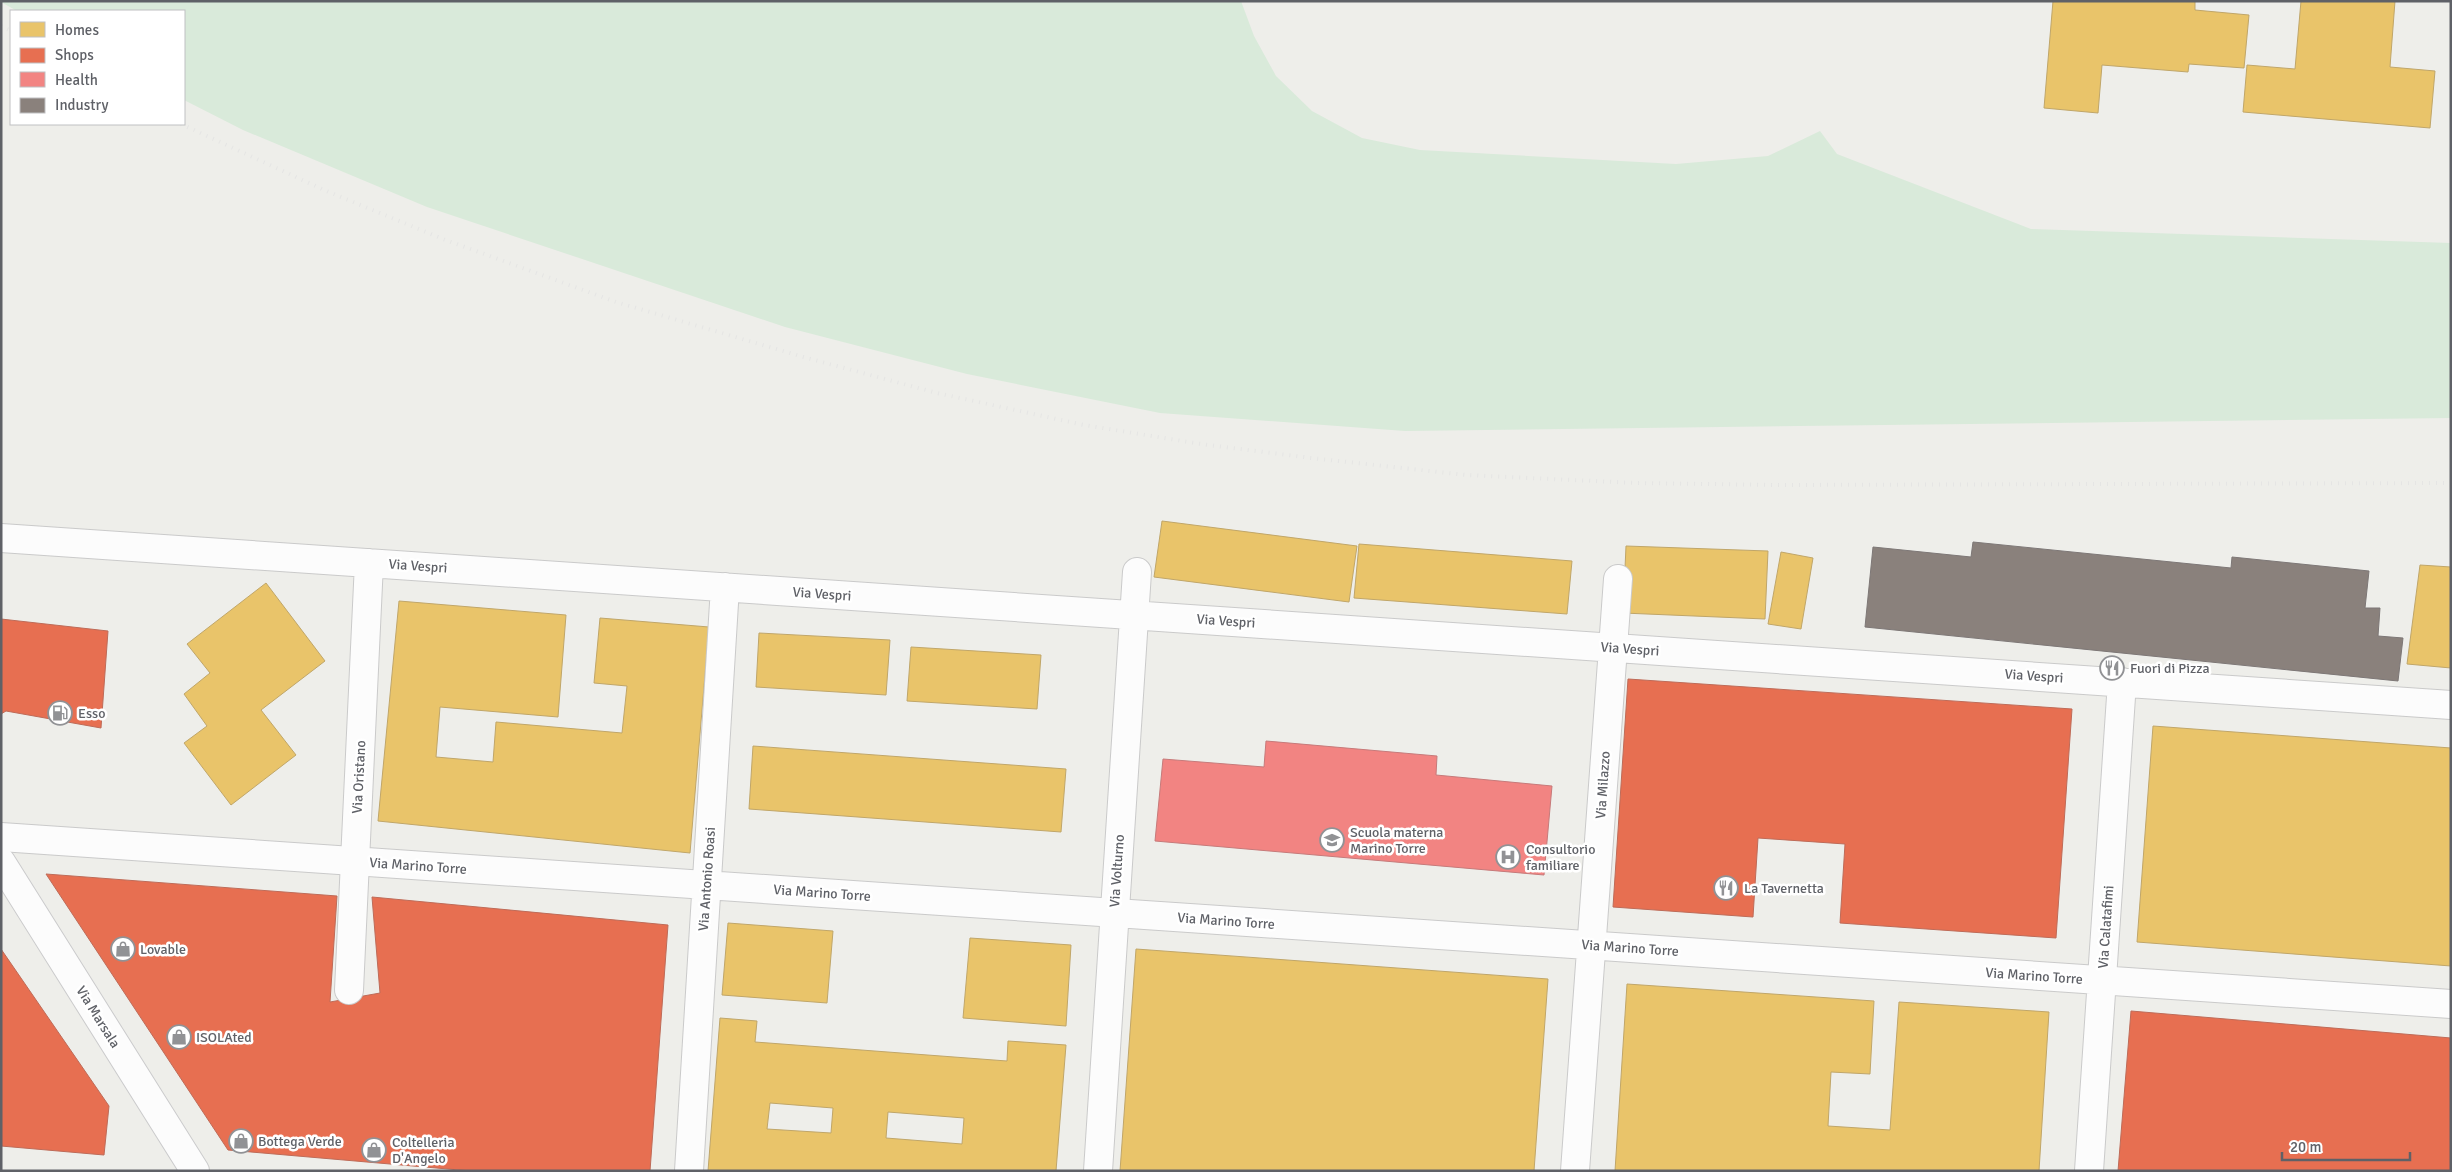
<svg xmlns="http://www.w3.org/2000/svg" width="2452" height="1172" font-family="Signika,sans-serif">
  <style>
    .green { fill: #d9eada }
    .homes { fill: #e9c46a; stroke: #c0a669; fill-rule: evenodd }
    .shops { fill: #e76f51; stroke: #be6b58 }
    .health { fill: #f28482; stroke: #c67a7a }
    .industry { fill: #8a817c; stroke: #7d7776 }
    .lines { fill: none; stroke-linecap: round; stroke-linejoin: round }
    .pedestrian-casing { stroke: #cacaca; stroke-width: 30 }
    .minor-casing { stroke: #cacaca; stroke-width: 30 }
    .secondary-casing { stroke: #cbcbcc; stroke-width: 30 }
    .pedestrian { stroke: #fcfcfc; stroke-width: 28 }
    .minor { stroke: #fcfcfc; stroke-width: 28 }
    .secondary { stroke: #fcfcfc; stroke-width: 28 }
    .rail { stroke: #e5e5e4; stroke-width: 4; stroke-dasharray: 1 6; stroke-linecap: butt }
    .labels { text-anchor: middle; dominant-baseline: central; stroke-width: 5; stroke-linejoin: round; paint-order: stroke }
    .street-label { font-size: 14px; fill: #5f6167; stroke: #fff }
    .poi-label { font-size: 14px; fill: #5f6167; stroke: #fff; text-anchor: start }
  </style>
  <rect width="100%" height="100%" fill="#eeeeea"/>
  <!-- green -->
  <path class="green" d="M 1241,1 L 1254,36 L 1276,76 L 1312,111 L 1362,138 L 1420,150 L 1676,164 L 1768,156 L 1820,131 L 1837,154 L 2031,229 L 2451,243 L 2451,418 L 1405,431 L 1160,413 L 967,374 L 785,327 L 427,207 L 243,130 L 184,100 L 184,11 L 17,11 L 1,2 Z"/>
  <!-- homes -->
  <path class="homes" d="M 2053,1 L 2195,1 L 2195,10 L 2249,15 L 2244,68 L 2189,64 L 2188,72 L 2102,65 L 2098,113 L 2044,108 Z
    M 2301,1 L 2395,1 L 2390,67 L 2435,71 L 2430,128 L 2243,112 L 2247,65 L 2295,69 Z
    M 1162,521 L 1357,546 L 1349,602 L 1154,577 Z
    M 1359,544 L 1572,561 L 1567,614 L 1354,598 Z
    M 1626,546 L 1768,551 L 1765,619 L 1623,613 Z
    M 1781,552 L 1813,558 L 1801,629 L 1768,624 Z
    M 2420,565 L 2451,567 L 2451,668 L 2407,664 Z
    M 266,583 L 325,661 L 261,710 L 296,755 L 231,805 L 184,743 L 207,726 L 184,694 L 210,673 L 187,644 Z
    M 399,601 L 566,615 L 558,717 L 440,707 L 436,757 L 493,762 L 496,722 L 622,733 L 627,686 L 594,683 L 600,618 L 709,627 L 690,853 L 378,821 Z
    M 759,633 L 890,640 L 886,695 L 756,687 Z
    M 911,647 L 1041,655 L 1037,709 L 907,701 Z
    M 2153,726 L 2451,748 L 2451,966 L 2137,942 Z
    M 753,746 L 1066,769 L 1061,832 L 749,809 Z
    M 728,923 L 833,931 L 827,1003 L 722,995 Z
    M 970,938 L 1071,945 L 1066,1026 L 963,1018 Z
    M 1136,949 L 1548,979 L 1534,1171 L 1120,1171 Z
    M 1627,984 L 1874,1001 L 1870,1074 L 1831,1072 L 1828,1126 L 1890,1130 L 1899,1002 L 2049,1012 L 2039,1171 L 1615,1171 Z
    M 720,1018 L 757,1021 L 755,1042 L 1007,1061 L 1008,1041 L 1066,1045 L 1056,1171 L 708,1171 ZM 770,1103 L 833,1108 L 831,1133 L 767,1129 ZM 888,1112 L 964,1118 L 962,1144 L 886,1138 Z"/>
  <!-- shops -->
  <path class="shops" d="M 1,619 L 108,631 L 101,728 L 6,711 L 1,714 Z
    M 1628,679 L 2072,709 L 2056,938 L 1840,923 L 1845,844 L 1758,838 L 1753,917 L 1613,907 Z
    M 46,874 L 337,896 L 330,1002 L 380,993 L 372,897 L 668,925 L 650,1171 L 471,1171 L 228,1150 Z
    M 1,949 L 109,1106 L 104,1155 L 1,1146 Z
    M 2131,1011 L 2451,1038 L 2451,1171 L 2118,1171 Z"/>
  <!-- health -->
  <path class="health" d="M 1266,741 L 1437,756 L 1436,775 L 1552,786 L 1544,875 L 1155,841 L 1163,759 L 1264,767 Z"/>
  <!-- industry -->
  <path class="industry" d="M 1973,542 L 2231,568 L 2232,557 L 2369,571 L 2365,608 L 2380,608 L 2378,636 L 2403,638 L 2398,681 L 1865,627 L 1873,547 L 1971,557 Z"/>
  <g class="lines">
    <!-- pedestrian casing -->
    <g class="pedestrian-casing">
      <path id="pedestrian" d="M 349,990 L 355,861"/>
    </g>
    <!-- minor casing -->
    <g class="minor-casing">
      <path id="minor" d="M 1,538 L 2451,705
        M 1,837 L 2451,1004
        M 355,861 L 369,563
        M 689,1171 L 725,587
        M 1098,1171 L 1137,572
        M 1575,1171 L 1618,579
        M 2089,1171 L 2122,682"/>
    </g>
    <!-- secondary casing -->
    <g class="secondary-casing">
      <path id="secondary" d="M 1,862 L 195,1171"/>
    </g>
    <!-- pedestrian -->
    <use href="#pedestrian" class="pedestrian"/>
    <!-- minor -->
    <use href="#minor" class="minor"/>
    <!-- secondary -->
    <use href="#secondary" class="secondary"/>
    <!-- rail -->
    <path class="rail" d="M 1,26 L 11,31
      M 181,124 L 324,190 L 443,239 L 616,302 L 807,358 L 937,393 L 1084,425 L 1201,444 L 1311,458 L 1466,475 L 1636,483 L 1779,485 L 2451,483"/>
  </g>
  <!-- icons -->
  <defs>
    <g id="restaurant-ring" transform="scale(1.25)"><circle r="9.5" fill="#fff" stroke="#919295" stroke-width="1.5"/><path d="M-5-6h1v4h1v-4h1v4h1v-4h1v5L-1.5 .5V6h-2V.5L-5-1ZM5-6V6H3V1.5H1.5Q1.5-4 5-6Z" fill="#919295"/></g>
    <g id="fuel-ring" transform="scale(1.25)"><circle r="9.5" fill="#fff" stroke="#919295" stroke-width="1.5"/><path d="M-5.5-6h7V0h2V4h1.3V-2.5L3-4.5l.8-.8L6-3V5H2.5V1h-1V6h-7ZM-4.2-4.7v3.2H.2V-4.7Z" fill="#919295"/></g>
    <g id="school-ring" transform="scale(1.25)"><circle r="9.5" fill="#fff" stroke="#919295" stroke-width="1.5"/><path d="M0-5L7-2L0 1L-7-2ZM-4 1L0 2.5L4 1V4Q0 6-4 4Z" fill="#919295"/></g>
    <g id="hospital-ring" transform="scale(1.25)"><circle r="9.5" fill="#fff" stroke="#919295" stroke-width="1.5"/><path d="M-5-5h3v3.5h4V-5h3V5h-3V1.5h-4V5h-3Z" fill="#919295"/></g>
    <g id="shop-ring" transform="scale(1.25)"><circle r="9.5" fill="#fff" stroke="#919295" stroke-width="1.5"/><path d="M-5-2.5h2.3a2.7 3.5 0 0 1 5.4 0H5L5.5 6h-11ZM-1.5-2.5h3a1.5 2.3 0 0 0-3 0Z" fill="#919295"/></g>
  </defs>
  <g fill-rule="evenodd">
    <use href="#restaurant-ring" x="2112" y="668"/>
    <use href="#fuel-ring" x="60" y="713"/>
    <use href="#school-ring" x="1332" y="840"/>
    <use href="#hospital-ring" x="1508" y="857"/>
    <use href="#restaurant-ring" x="1726" y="888"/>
    <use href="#shop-ring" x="123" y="949"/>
    <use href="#shop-ring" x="179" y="1037"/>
    <use href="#shop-ring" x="241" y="1141"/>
    <use href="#shop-ring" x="374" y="1150"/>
  </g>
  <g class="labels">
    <!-- street labels -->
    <g class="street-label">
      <text transform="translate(418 566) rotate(4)">Via Vespri</text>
      <text transform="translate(822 594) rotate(4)">Via Vespri</text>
      <text transform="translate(1226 621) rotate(4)">Via Vespri</text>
      <text transform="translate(1630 649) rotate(4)">Via Vespri</text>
      <text transform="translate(2034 676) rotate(4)">Via Vespri</text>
      <text transform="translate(359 777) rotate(-87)">Via Oristano</text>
      <text transform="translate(1603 785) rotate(-86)">Via Milazzo</text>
      <text transform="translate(418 866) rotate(4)">Via Marino Torre</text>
      <text transform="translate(1117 871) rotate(-86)">Via Volturno</text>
      <text transform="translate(707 879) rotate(-86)">Via Antonio Roasi</text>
      <text transform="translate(822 893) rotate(4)">Via Marino Torre</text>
      <text transform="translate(1226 921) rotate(4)">Via Marino Torre</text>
      <text transform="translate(2106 927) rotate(-86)">Via Calatafimi</text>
      <text transform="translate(1630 948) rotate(4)">Via Marino Torre</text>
      <text transform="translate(2034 976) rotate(4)">Via Marino Torre</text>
      <text transform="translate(98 1017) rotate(58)">Via Marsala</text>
    </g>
    <!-- poi labels -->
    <g class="poi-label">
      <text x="2130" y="668">Fuori di Pizza</text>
      <text x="78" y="713">Esso</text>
      <text x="1350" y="832">Scuola materna<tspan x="1350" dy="16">Marino Torre</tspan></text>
      <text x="1526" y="849">Consultorio<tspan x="1526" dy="16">familiare</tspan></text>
      <text x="1744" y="888">La Tavernetta</text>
      <text x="140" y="949">Lovable</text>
      <text x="196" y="1037">ISOLAted</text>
      <text x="258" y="1141">Bottega Verde</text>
      <text x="392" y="1142">Coltelleria<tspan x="392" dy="16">D'Angelo</tspan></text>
    </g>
  </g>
  <!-- border -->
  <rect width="2452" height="1172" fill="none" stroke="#5f6167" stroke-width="5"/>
  <!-- legend -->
  <rect x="10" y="10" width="175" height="115" fill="#ffffff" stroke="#bfc0c2"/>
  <rect x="20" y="22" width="25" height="15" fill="#e9c46a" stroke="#bfc0c2"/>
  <text x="55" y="35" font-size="15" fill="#5f6167">Homes</text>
  <rect x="20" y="48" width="25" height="15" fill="#e76f51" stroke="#bfc0c2"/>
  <text x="55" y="60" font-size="15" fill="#5f6167">Shops</text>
  <rect x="20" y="72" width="25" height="15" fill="#f28482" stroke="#bfc0c2"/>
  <text x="55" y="85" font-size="15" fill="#5f6167">Health</text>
  <rect x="20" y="98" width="25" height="15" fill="#8a817c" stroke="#bfc0c2"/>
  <text x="55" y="110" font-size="15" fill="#5f6167">Industry</text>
  <!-- scale -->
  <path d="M2282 1152v8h128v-8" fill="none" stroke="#5f6167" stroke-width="2.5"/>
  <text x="2290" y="1152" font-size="15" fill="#5f6167" stroke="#ffffff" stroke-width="4" paint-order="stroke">20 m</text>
</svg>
